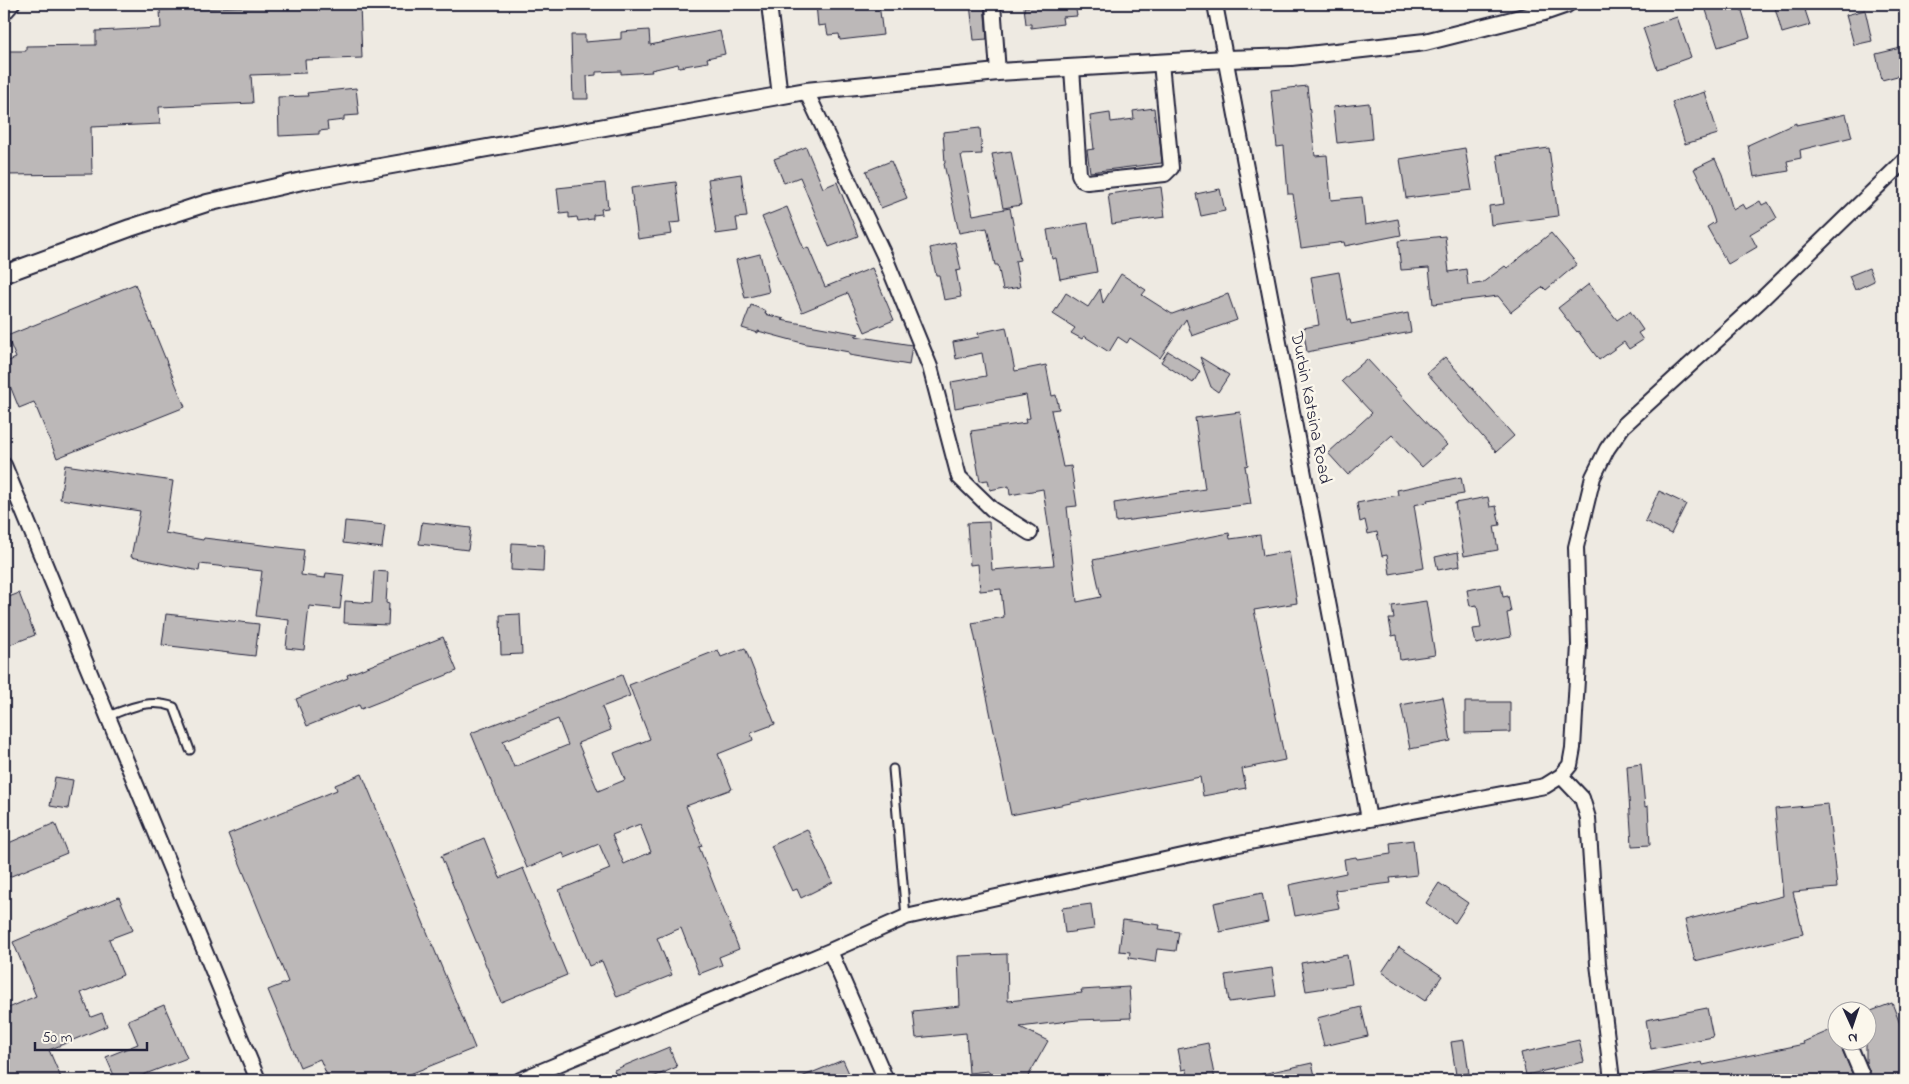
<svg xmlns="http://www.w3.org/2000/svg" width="1909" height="1084" font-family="'Indie Flower',sans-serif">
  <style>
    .building { fill: #bcb8b8; stroke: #22223b; fill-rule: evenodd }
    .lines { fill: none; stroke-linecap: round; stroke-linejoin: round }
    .service-casing { stroke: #22223b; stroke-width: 11 }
    .minor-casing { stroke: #22223b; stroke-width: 18 }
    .tertiary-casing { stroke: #22223b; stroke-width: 20 }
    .service { stroke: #fbf7ec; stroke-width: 7 }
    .minor { stroke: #fbf7ec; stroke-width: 14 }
    .tertiary { stroke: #fbf7ec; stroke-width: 16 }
    .labels { text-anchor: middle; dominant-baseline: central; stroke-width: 5; stroke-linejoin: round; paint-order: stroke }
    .street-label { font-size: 18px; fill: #22223b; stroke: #fbf7ec }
  </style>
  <rect width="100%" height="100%" fill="#eeeae2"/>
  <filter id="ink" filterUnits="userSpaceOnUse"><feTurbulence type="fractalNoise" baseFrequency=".02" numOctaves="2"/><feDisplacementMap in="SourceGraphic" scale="10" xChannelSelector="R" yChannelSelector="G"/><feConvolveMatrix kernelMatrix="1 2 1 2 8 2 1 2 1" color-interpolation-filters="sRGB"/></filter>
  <g filter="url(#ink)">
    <!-- building -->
    <path class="building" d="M 320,4 L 360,4 L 362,58 L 305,60 L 306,73 L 251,75 L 253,103 L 159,107 L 160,124 L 91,127 L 92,174 L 4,175 L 4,51 L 26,51 L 26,46 L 96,45 L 96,31 L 161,28 L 160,10 Z
      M 816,4 L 879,4 L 883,35 L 840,40 L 839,34 L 828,35 L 826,25 L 818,26 Z
      M 970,4 L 984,4 L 987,39 L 974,40 Z
      M 1029,4 L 1075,4 L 1077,16 L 1062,17 L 1063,24 L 1031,28 L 1031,24 L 1026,24 L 1024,7 L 1029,7 Z
      M 1704,4 L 1740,4 L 1750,37 L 1718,47 Z
      M 1774,4 L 1803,4 L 1810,25 L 1782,33 Z
      M 1865,10 L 1872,41 L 1854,45 L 1846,15 Z
      M 1677,17 L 1691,57 L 1657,69 L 1643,28 Z
      M 649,30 L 650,45 L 720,31 L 725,54 L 707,58 L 708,62 L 679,67 L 678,64 L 651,70 L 652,72 L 621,74 L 621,71 L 596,72 L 596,75 L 587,76 L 588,99 L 573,99 L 571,35 L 585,35 L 585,42 L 621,39 L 621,32 Z
      M 1905,47 L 1905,74 L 1882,80 L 1876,54 Z
      M 1307,86 L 1315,156 L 1327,155 L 1331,200 L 1362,197 L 1365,225 L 1398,219 L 1401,235 L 1345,246 L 1344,242 L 1301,248 L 1293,194 L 1288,194 L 1284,146 L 1277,147 L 1271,90 Z
      M 356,88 L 359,115 L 344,116 L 344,120 L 327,122 L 328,130 L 319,131 L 319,134 L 279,136 L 278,97 L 308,96 L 307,93 Z
      M 1705,92 L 1718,134 L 1685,144 L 1672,102 Z
      M 1369,103 L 1372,139 L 1337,143 L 1333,107 Z
      M 1154,108 L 1157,133 L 1159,133 L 1162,163 L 1090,172 L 1087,150 L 1094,149 L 1090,116 L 1110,113 L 1111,122 L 1134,119 L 1133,111 Z
      M 1846,114 L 1852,137 L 1800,150 L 1801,158 L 1787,161 L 1789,171 L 1754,177 L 1748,145 L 1796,123 L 1796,125 Z
      M 980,128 L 982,154 L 961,155 L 973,215 L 1010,208 L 1020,260 L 1015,261 L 1020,287 L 1003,290 L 998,265 L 995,265 L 987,228 L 959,233 L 944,164 L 945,163 L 943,132 Z
      M 806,147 L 823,188 L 837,182 L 858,236 L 829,247 L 800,177 L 784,183 L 774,159 Z
      M 1465,148 L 1472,190 L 1406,198 L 1400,159 Z
      M 1549,148 L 1558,216 L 1491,225 L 1489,206 L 1504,204 L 1497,155 Z
      M 1011,151 L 1021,205 L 1003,208 L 992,154 Z
      M 1715,159 L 1722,174 L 1733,210 L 1743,204 L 1746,209 L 1760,201 L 1762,205 L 1768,202 L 1777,218 L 1750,234 L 1757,247 L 1728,264 L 1707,227 L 1715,222 L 1701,183 L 1694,169 Z
      M 891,161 L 907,198 L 881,208 L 866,171 Z
      M 741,174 L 747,217 L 736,218 L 738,231 L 716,234 L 708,179 Z
      M 676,182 L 681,222 L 670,223 L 672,234 L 638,239 L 631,188 Z
      M 605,183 L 608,208 L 601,209 L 602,214 L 593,215 L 593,219 L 578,221 L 577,217 L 569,218 L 569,213 L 560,214 L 557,188 Z
      M 1161,187 L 1165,217 L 1112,224 L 1108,194 Z
      M 1220,189 L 1225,211 L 1201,216 L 1196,194 Z
      M 787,207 L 804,249 L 808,247 L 825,287 L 872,268 L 894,320 L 865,332 L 848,293 L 802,312 L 762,217 Z
      M 1088,223 L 1097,272 L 1060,279 L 1056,258 L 1052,259 L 1047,230 Z
      M 1551,233 L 1577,264 L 1546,290 L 1543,287 L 1511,312 L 1498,296 L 1433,304 L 1429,268 L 1401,270 L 1398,241 L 1445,236 L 1449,272 L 1466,269 L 1468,285 L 1482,283 L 1505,266 L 1507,268 Z
      M 955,242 L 961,270 L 956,271 L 961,297 L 944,300 L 939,275 L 936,275 L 930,248 Z
      M 760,254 L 769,292 L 745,298 L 736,260 Z
      M 1869,268 L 1874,281 L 1855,290 L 1849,276 Z
      M 1339,272 L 1348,320 L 1350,320 L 1351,324 L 1408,313 L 1411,332 L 1307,352 L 1303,328 L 1319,325 L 1311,277 Z
      M 1121,274 L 1146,290 L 1142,295 L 1172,314 L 1228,294 L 1237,320 L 1192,336 L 1186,319 L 1160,358 L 1130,338 L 1127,343 L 1118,337 L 1109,352 L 1084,336 L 1082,339 L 1071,333 L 1075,328 L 1053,314 L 1066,293 L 1088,307 L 1100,289 L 1103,303 Z
      M 135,284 L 185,407 L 57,458 L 34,402 L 19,408 L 4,371 L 4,363 L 16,358 L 7,336 Z
      M 1589,284 L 1617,320 L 1630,311 L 1643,330 L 1638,333 L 1643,340 L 1629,349 L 1624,342 L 1599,360 L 1578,331 L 1577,332 L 1558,308 Z
      M 751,305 L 766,311 L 765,314 L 784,319 L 781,320 L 859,334 L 855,336 L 912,345 L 909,365 L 849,355 L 849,352 L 827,348 L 828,347 L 806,344 L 758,331 L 758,333 L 742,328 Z
      M 1006,327 L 1015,371 L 1046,365 L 1052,396 L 1056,395 L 1059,409 L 1051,410 L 1063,467 L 1071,466 L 1077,506 L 1067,507 L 1077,602 L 1101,597 L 1093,560 L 1229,533 L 1230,539 L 1260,535 L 1263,556 L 1289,551 L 1297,603 L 1254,610 L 1285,760 L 1242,769 L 1246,788 L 1203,796 L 1200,777 L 1011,815 L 972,623 L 1004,617 L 1001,589 L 980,591 L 978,564 L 970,565 L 967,523 L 989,522 L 992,570 L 1054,565 L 1043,489 L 1010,495 L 1009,486 L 990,490 L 988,480 L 980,481 L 971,431 L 1026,423 L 1025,419 L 1030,418 L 1026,395 L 955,408 L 951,382 L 986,376 L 982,353 L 956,359 L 953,342 L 979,337 L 978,333 Z
      M 1168,351 L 1200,371 L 1193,383 L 1161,362 Z
      M 1200,357 L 1229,375 L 1218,392 L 1211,387 Z
      M 1445,357 L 1514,436 L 1496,452 L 1427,373 Z
      M 1367,359 L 1447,445 L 1422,467 L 1392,435 L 1348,475 L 1328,453 L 1372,413 L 1342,381 Z
      M 1240,412 L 1248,465 L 1245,466 L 1251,504 L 1116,522 L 1114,503 L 1205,489 L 1195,418 Z
      M 65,465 L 173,481 L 165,533 L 203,540 L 204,538 L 304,550 L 301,575 L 325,578 L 326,573 L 344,575 L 340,609 L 309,606 L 304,650 L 286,648 L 289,620 L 256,616 L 262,571 L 200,564 L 199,571 L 131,557 L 140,511 L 60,499 Z
      M 1461,477 L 1464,494 L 1427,500 L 1428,502 L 1414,505 L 1424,568 L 1390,574 L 1387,555 L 1382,556 L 1377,532 L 1368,534 L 1365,520 L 1360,522 L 1357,503 L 1398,495 L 1397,490 Z
      M 1659,491 L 1686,504 L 1671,534 L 1645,521 Z
      M 1488,497 L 1490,507 L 1496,506 L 1500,525 L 1494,526 L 1498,550 L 1464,556 L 1455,503 Z
      M 345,521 L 385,525 L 382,548 L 343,543 Z
      M 422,522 L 471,528 L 468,550 L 419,544 Z
      M 512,543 L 544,545 L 543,572 L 511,570 Z
      M 1458,552 L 1460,566 L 1438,570 L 1435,557 Z
      M 374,571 L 388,572 L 386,603 L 389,604 L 388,625 L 344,623 L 345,601 L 372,603 Z
      M 1501,584 L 1503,597 L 1508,596 L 1511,612 L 1507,613 L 1511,637 L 1476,644 L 1473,629 L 1481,628 L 1477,605 L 1470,606 L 1467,590 Z
      M 19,593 L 35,635 L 4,647 L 4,599 Z
      M 1426,601 L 1435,655 L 1400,660 L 1397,635 L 1392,636 L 1389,619 L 1394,619 L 1392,606 Z
      M 166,614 L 259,624 L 255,656 L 162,645 Z
      M 520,614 L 522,654 L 501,655 L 500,615 Z
      M 443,637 L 457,671 L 361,709 L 359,705 L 307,726 L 296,699 L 348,678 L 347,675 Z
      M 745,648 L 775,724 L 751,733 L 753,740 L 718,754 L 732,789 L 686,806 L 702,846 L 699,847 L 739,949 L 719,957 L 722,965 L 699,974 L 681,928 L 657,938 L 672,975 L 617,997 L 602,961 L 589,966 L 559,890 L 610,869 L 599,844 L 565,858 L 563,853 L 527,868 L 471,733 L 622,675 L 630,696 L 602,707 L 611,730 L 578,743 L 598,791 L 625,780 L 614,753 L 650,739 L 629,685 L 718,650 L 721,657 ZM 558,719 L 568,745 L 514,767 L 503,741 ZM 640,824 L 651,852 L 624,864 L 612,835 Z
      M 1443,697 L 1451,741 L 1410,749 L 1401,705 Z
      M 1465,702 L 1510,702 L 1510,732 L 1465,733 Z
      M 1641,764 L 1645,807 L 1648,806 L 1650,845 L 1632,846 L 1627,766 Z
      M 362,774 L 475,1048 L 395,1080 L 329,1080 L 320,1059 L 300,1067 L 268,990 L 288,982 L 228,834 L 337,790 L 335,785 Z
      M 55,777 L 73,780 L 68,809 L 50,806 Z
      M 1828,804 L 1837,888 L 1793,892 L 1803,934 L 1695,961 L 1685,920 L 1783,896 L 1775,809 Z
      M 55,823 L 67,853 L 4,879 L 4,845 Z
      M 807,829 L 833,882 L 801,898 L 797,889 L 792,891 L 771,846 Z
      M 484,838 L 500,878 L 523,868 L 567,975 L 501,1002 L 441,856 Z
      M 1413,840 L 1417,875 L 1390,878 L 1391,883 L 1335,890 L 1339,908 L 1295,916 L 1289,885 L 1346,873 L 1344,859 L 1356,857 L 1357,859 L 1391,854 L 1390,843 Z
      M 1439,883 L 1468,903 L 1455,923 L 1426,903 Z
      M 1262,893 L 1268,922 L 1220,932 L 1214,903 Z
      M 119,897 L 133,930 L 109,939 L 123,975 L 81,993 L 91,1017 L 102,1013 L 107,1026 L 49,1050 L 62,1080 L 4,1080 L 4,1010 L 36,996 L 13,942 Z
      M 1091,904 L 1094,929 L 1065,933 L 1062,908 Z
      M 1123,920 L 1160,925 L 1159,929 L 1179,932 L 1176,951 L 1157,949 L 1155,962 L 1129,958 L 1130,952 L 1119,951 Z
      M 1399,947 L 1442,976 L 1425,1001 L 1382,972 Z
      M 1007,954 L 1008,1001 L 1082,993 L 1081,990 L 1129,987 L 1131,1018 L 1077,1020 L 1020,1027 L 1048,1041 L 1026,1080 L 990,1080 L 989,1071 L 969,1073 L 966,1033 L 916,1038 L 913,1011 L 960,1006 L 958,956 Z
      M 1347,955 L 1352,984 L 1306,991 L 1301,963 Z
      M 1272,968 L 1276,996 L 1229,1002 L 1225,975 Z
      M 1892,1003 L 1905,1037 L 1905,1080 L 1873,1080 L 1866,1063 L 1866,1013 Z
      M 164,1005 L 187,1058 L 130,1080 L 116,1080 L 106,1057 L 138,1044 L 128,1020 Z
      M 1361,1007 L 1368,1036 L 1324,1046 L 1317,1018 Z
      M 1707,1008 L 1713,1037 L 1651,1049 L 1646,1020 Z
      M 1836,1028 L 1836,1042 L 1839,1042 L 1855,1080 L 1772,1080 L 1771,1076 L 1747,1080 L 1644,1080 L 1643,1075 L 1702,1062 L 1703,1065 L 1804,1044 L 1803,1042 Z
      M 1464,1040 L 1469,1073 L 1456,1075 L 1451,1042 Z
      M 1579,1040 L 1584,1062 L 1526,1075 L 1521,1053 Z
      M 1208,1043 L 1215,1080 L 1188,1080 L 1187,1069 L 1182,1070 L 1178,1049 Z
      M 669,1047 L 677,1067 L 646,1080 L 618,1080 L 614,1070 Z
      M 843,1060 L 852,1080 L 794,1080 Z
      M 1312,1063 L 1316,1080 L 1258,1080 L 1258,1075 Z"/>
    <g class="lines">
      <!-- service casing -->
      <g class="service-casing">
        <path id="service" d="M 108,716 C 130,708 150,698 174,707 L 190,750
          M 893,769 L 906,917"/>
      </g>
      <!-- minor casing -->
      <g class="minor-casing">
        <path id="minor" d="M 769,4 L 780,96
          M 993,4 L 998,72
          M 1215,4 L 1369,819
          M 4,13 L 12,4
          M 1072,68 L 1079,174 L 1082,180 L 1087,182 L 1165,174 L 1171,168 L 1161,63
          M 806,91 L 884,255 L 930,367 L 959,477 L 992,509 L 1030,533
          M 4,465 L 258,1080
          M 1561,776 L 1582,798 L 1588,818 L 1598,964 L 1612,1080
          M 830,951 L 886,1080
          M 1848,1042 L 1864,1080
          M 520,1080 L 830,951 L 906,917 L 1228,846 L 1545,786 L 1561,776 L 1570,765 L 1573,748 L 1579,645 L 1576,547 L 1593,477 L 1607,449 L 1623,426 L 1761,300 L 1905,160"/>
      </g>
      <!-- tertiary casing -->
      <g class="tertiary-casing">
        <path id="tertiary" d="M 4,274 L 130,228 L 207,203 L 302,181 L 767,98 L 806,91 L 998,72 L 1225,59 L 1291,57 L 1425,42 L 1544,12 L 1567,4"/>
      </g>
      <!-- service -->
      <use href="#service" class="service"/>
      <!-- minor -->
      <use href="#minor" class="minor"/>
      <!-- tertiary -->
      <use href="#tertiary" class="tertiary"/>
    </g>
  </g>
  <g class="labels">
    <!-- street labels -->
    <g class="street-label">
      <text transform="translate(1310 408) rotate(79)">Durbin Katsina Road</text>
    </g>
  </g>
  <!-- margin -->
  <rect width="1909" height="1084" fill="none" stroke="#fbf7ec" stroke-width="20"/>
  <rect x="10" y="10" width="1889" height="1064" fill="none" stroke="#22223b" stroke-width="2" filter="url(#ink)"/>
  <!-- north arrow -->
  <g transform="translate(1852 1026) rotate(177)"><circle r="24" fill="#fbf7ec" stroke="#a4a2a5"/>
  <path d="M0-4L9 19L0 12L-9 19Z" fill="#22223b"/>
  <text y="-8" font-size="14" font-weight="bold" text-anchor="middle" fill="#22223b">N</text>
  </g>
  <!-- scale -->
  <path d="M35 1042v8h112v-8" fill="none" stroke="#22223b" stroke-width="2.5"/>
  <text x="42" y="1042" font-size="15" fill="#22223b" stroke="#fbf7ec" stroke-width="4" paint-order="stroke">50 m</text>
</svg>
